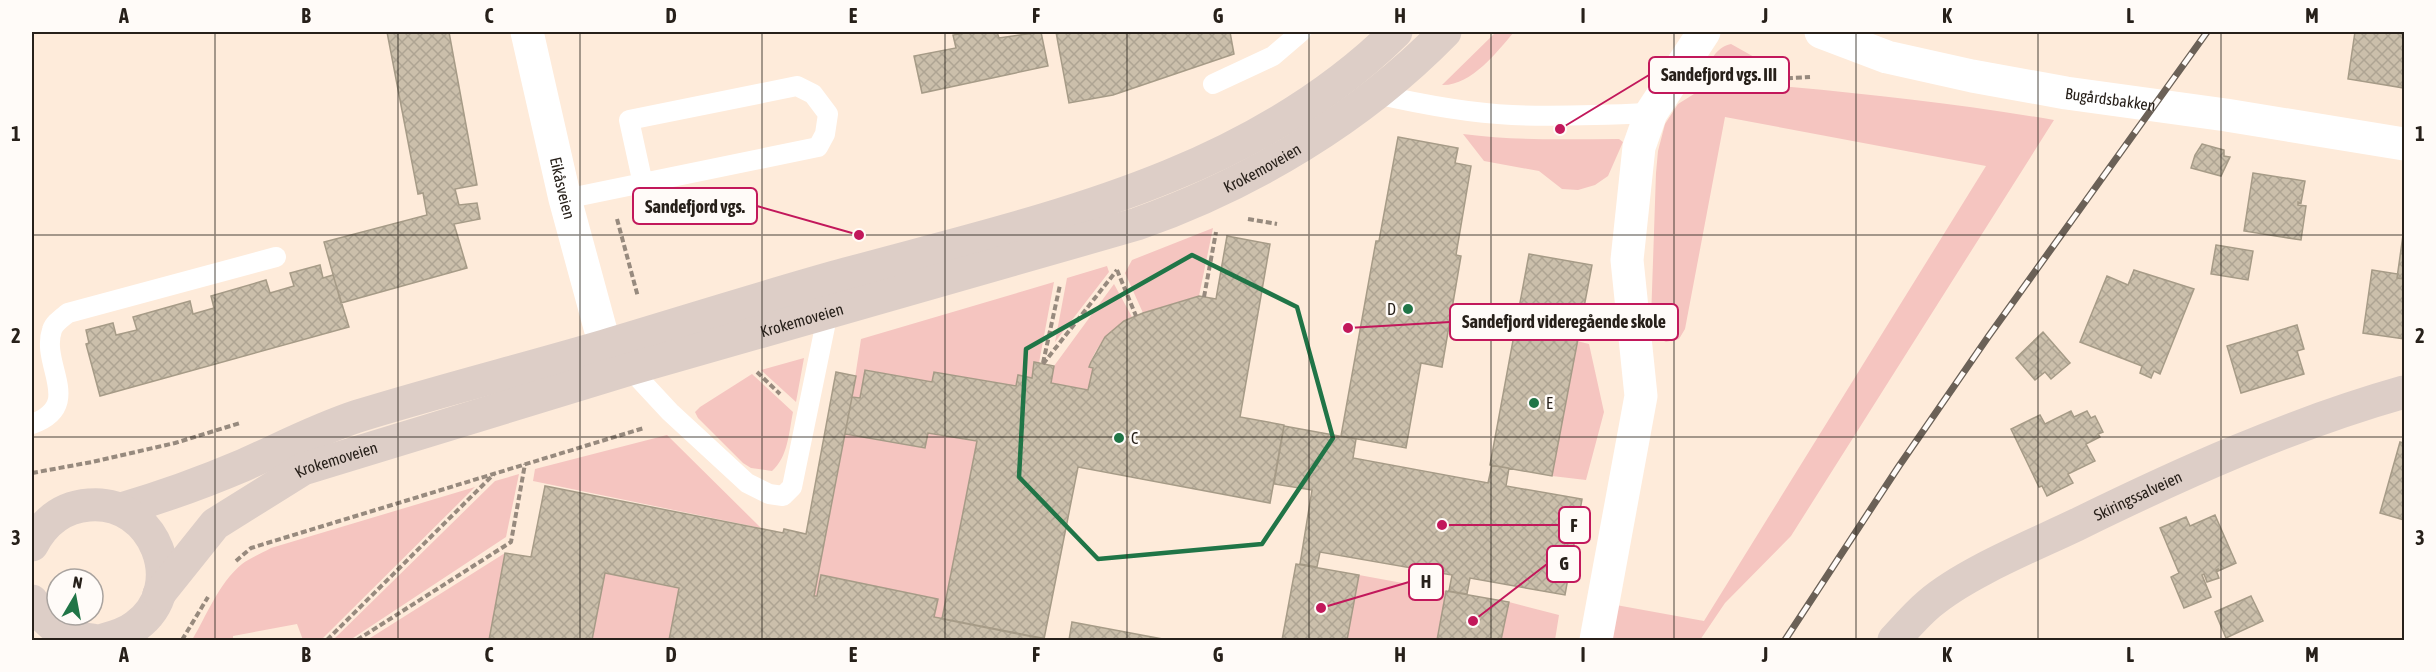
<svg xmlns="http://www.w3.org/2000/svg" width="2436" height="672" font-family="'Asap Condensed',sans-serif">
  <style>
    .green { fill: #f5c5c0 }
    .building { fill: url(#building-cross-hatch); stroke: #a69b87; stroke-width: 1.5 }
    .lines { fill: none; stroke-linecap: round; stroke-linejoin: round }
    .path { stroke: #978a7e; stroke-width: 4; stroke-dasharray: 6 3; stroke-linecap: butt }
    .lane { stroke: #fff; stroke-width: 20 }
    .street { stroke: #fff; stroke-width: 33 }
    .secondary { stroke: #ddcec7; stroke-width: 33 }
    .rail-casing { stroke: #6b6157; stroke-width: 7 }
    .rail { stroke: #fffbf8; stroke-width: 4.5; stroke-dasharray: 14; stroke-linecap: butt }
    .marked { fill: none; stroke: #207547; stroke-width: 4.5; stroke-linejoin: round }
    .grid { fill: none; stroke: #27201a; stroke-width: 1.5; stroke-opacity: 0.55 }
    .poi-dot { fill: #207547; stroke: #fffbf8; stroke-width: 2 }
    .labels { text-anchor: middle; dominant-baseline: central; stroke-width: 5; stroke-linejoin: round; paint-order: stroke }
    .street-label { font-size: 16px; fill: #27201a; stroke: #fffbf8 }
    .poi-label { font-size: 16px; fill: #27201a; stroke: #fffbf8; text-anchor: start }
    .leader { fill: none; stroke: #c2185b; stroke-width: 2 }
    .callout-dot { fill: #c2185b; stroke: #fffbf8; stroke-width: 2 }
    .callout { fill: #fffbf8; stroke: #c2185b; stroke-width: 2 }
    .callout-label { font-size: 18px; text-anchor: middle; font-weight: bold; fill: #27201a }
    .neatline { fill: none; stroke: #27201a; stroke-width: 2 }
    .grid-label { font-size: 20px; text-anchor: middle; font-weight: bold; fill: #27201a }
  </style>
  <defs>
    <pattern id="building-cross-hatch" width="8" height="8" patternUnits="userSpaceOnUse" patternTransform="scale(1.5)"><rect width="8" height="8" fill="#cbbfab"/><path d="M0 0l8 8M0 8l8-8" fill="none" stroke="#aea493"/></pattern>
  </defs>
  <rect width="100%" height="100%" fill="#feebda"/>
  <!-- green -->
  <path class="green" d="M 1496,32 L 1514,32 C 1497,52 1471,86 1442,85 Z
    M 1731,44 L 1772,67 L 1767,71 L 1702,76 C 1710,63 1715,47 1731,44 Z
    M 1791,87 C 1879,95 1967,105 2054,120 L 1791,536 L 1725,603 L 1700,640 L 1611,640 L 1616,605 L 1704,621 L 1986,166 L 1725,117 L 1685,329 L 1679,339 L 1666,342 C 1655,337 1652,332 1651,320 L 1656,173 L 1658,151 L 1665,124 L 1678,104 L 1694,94 Z
    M 1463,134 C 1515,141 1567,139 1619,139 L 1623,142 L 1608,176 L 1595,185 L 1578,190 L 1562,189 L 1539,171 L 1484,161 Z
    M 1213,228 L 1199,296 L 1143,313 L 1125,273 L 1132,260 Z
    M 1107,266 L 1109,272 L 1055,342 L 1067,278 Z
    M 1054,282 L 1039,363 L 1034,362 L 1032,378 L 1018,376 L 1016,386 L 934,372 L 932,382 L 866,370 L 860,398 L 852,397 L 861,339 Z
    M 1114,284 L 1132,317 C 1112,327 1096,345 1089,367 L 1093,368 L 1088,390 L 1051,383 L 1054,366 Z
    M 1577,341 L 1589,344 L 1604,412 L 1586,480 L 1552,476 Z
    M 804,358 L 796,402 L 761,370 Z
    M 752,374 L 793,412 C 789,432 788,457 772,471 L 751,468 L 743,463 L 698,418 L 695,412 L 700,407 Z
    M 928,433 L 977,441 L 942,619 L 934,617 L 938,599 L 822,575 L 817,596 L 814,596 L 845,434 L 925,448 Z
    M 667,435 L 761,528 L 533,481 L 535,469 Z
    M 519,474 L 506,537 L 350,640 L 333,640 L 495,481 Z
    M 475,487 L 321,640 L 303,640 L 297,624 L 233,636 L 233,640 L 192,640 C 207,615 218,584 242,564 C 250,558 262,553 271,548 Z
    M 505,553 L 489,640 L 367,640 Z
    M 605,573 L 679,588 L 669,640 L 592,640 Z
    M 1359,575 L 1446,591 L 1437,640 L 1347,640 Z
    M 1509,602 L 1559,615 L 1555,640 L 1501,640 Z"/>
  <!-- building -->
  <path class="building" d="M 387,32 L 449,32 L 477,185 L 455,189 L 459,205 L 477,203 L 480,219 L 454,224 L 467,268 L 341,303 L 324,242 L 427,215 L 423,193 L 418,194 Z
    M 970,32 L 997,32 L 999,38 L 1041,32 L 1048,66 L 922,93 L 914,56 L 956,48 L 953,35 Z
    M 1056,32 L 1230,32 L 1234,54 L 1113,95 L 1069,103 Z
    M 2355,32 L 2404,32 L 2404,88 L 2348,79 Z
    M 1398,137 L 1458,148 L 1455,163 L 1471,166 L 1456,255 L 1461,256 L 1442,367 L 1421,363 L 1406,448 L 1341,436 L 1376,241 L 1379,241 Z
    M 2202,144 L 2224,150 L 2224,156 L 2230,157 L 2221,176 L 2191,168 L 2195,155 Z
    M 2253,173 L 2305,181 L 2301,203 L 2298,202 L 2298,205 L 2306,206 L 2301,240 L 2244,231 Z
    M 2404,228 L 2404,279 L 2397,278 Z
    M 1227,236 L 1270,244 L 1240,417 L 1284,425 L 1270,503 L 1078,467 L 1044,639 L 942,619 L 977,441 L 928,433 L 925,448 L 845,434 L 852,397 L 860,398 L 865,370 L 932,382 L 934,372 L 1016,386 L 1018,375 L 1032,378 L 1034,362 L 1054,366 L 1051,383 L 1088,390 L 1093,368 L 1089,367 L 1091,362 L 1105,337 L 1124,321 L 1143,313 L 1199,296 L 1216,299 Z
    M 2216,245 L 2253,251 L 2248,280 L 2211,274 Z
    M 1529,254 L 1592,265 L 1552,476 L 1490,465 Z
    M 320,265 L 323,278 L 333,275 L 349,327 L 100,396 L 86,344 L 89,343 L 86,330 L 113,323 L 116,335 L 137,330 L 133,317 L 190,301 L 193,314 L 214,308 L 211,296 L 266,280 L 270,293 L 294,286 L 290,273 Z
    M 2134,270 L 2194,289 L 2160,374 L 2154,371 L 2151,378 L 2140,373 L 2142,366 L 2080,342 L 2107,276 L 2128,285 Z
    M 2372,270 L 2398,274 L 2397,278 L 2404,279 L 2404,339 L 2363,333 Z
    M 2297,325 L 2304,349 L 2297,351 L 2304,374 L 2241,393 L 2227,346 Z
    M 2043,332 L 2070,363 L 2051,379 L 2045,372 L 2035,380 L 2016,358 Z
    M 836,372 L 856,376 L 814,596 L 817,596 L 821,575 L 938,599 L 934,617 L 1052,640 L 669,640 L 679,588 L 605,573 L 592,640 L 489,640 L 505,553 L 531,557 L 545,486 L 783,533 L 784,529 L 806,534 Z
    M 2071,411 L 2074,417 L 2087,411 L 2091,418 L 2095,416 L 2103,432 L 2098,434 L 2100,437 L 2086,444 L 2095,461 L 2068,474 L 2073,483 L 2047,496 L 2042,486 L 2039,487 L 2011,429 L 2040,415 L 2045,424 Z
    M 1284,426 L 1356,439 L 1353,458 L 1488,483 L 1492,465 L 1509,468 L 1506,486 L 1582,499 L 1565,595 L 1470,578 L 1467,594 L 1449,591 L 1452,575 L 1320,552 L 1317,567 L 1300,564 L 1312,490 L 1274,484 Z
    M 2400,442 L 2404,443 L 2404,520 L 2380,513 Z
    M 2215,515 L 2236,563 L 2218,571 L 2218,569 L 2216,570 L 2219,578 L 2207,582 L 2204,574 L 2202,575 L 2211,597 L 2184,608 L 2171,577 L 2179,573 L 2160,528 L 2186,517 L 2190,526 Z
    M 1296,564 L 1359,575 L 1347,640 L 1282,640 Z
    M 1446,591 L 1509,602 L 1501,640 L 1437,640 Z
    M 2251,596 L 2263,621 L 2226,638 L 2215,612 Z
    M 1072,622 L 1168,640 L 1069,640 Z"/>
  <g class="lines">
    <!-- path -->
    <path class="path" d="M 1715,82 L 1810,77
      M 617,219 L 638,297
      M 1248,219 L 1277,224
      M 1117,270 L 1136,316
      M 1204,297 L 1216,232
      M 1043,363 L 1060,285
      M 1043,364 L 1117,270
      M 757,372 L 780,394
      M 32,473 L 92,462 L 175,443 L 240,423
      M 236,561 L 251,548 L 644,428
      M 182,640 L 208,597
      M 327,640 L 494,474
      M 357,640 L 511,542 L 525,464"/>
    <!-- lane -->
    <path class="lane" d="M 1213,84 L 1273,56 L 1301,32
      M 1376,94 C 1420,104 1467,113 1512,115 C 1559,117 1605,115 1651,113
      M 565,199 L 818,147 L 825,134 L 828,114 L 813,94 L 797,86 L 629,120 L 643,184
      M 630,369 L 670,412 L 747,483 L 769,494 L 783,496 L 792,487 L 828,312
      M 32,424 C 85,405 40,365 52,330 C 54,323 62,318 68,313 L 276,257"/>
    <!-- street -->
    <g class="street">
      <path id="s1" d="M 527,32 L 565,199 L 605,346"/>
      <path id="s2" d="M 1821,32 L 1887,57 L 1972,76 L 2066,93 L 2226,115 L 2404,144"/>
      <path d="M 1596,640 L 1641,396 L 1627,260 L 1639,147 L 1651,113 L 1704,32"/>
    </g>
    <!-- secondary -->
    <g class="secondary">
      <path d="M 121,509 C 163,497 204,482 244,465 C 282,448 318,429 358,416 C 439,391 522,370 604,346 C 681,323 757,299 835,277 C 1033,222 1244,182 1396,32"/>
      <path d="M 32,545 C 44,522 62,507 89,505 C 154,499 190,587 136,626 C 126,634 115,637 103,640"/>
      <path id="s3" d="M 159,594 L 215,524 L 303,469 L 630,369 L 1137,224 C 1251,184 1361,118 1445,32"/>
      <path d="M 32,601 C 46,624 64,638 92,640"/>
      <path id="s4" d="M 1894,640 C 1905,628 1916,615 1929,604 C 1965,573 2032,546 2076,525 C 2182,473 2291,424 2404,392"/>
    </g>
    <!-- rail casing -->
    <g class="rail-casing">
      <path id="rail" d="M 1785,640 L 1899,466 L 1988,337 L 2207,32"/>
    </g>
    <!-- rail -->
    <use href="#rail" class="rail"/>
  </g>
  <!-- marked area -->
  <path class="marked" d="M 1192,255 L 1297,307 L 1333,438 L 1262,544 L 1098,559 L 1019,477 L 1026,349 Z"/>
  <!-- grid -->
  <path class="grid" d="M 215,32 L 215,640M 398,32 L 398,640M 580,32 L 580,640M 762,32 L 762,640M 945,32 L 945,640M 1127,32 L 1127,640M 1309,32 L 1309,640M 1491,32 L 1491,640M 1674,32 L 1674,640M 1856,32 L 1856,640M 2038,32 L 2038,640M 2221,32 L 2221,640M 32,235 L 2404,235M 32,437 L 2404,437"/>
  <!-- markers -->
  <g class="poi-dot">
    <circle cx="1408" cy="309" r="6"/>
    <circle cx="1534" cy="403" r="6"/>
    <circle cx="1119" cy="438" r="6"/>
  </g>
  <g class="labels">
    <!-- street labels -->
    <g class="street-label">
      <text stroke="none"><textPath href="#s2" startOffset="298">Bugårdsbakken</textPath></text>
      <text stroke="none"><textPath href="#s3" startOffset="1200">Krokemoveien</textPath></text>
      <text stroke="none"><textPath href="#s1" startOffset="160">Eikåsveien</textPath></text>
      <text stroke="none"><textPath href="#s3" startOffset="714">Krokemoveien</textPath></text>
      <text stroke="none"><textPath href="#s3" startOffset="228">Krokemoveien</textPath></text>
      <text stroke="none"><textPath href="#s4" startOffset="286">Skiringssalveien</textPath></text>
    </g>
    <!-- poi labels -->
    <g class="poi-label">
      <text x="1396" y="309" text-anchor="end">D</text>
      <text x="1546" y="403">E</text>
      <text x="1131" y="438">C</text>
    </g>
  </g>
  <!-- callouts -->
  <path class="leader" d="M1560 129L1649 75M859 235L757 206M1348 328L1450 322M1442 525L1559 525M1473 621L1547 564M1321 608L1409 582"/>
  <g class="callout-dot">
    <circle cx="1560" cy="129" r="6"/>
    <circle cx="859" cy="235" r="6"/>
    <circle cx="1348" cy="328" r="6"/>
    <circle cx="1442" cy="525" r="6"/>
    <circle cx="1473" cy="621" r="6"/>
    <circle cx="1321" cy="608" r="6"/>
  </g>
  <g class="callout">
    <rect x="1649" y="57" width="140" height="36" rx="6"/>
    <rect x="633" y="188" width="124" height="36" rx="6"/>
    <rect x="1450" y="304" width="228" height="36" rx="6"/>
    <rect x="1559" y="507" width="31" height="36" rx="6"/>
    <rect x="1547" y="546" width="33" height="36" rx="6"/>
    <rect x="1409" y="564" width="34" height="36" rx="6"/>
  </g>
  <g class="callout-label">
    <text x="1719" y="81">Sandefjord vgs. III</text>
    <text x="695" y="213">Sandefjord vgs.</text>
    <text x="1564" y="328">Sandefjord videregående skole</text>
    <text x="1574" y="532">F</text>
    <text x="1564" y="570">G</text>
    <text x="1426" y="588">H</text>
  </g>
  <!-- border -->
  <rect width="2436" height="672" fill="none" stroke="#fffbf8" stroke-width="66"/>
  <!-- north arrow -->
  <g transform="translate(75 597) rotate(10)"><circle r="28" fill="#fffbf8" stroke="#a9a39f" stroke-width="1.5"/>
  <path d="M0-4.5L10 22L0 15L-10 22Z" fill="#207547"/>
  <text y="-9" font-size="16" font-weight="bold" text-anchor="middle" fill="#27201a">N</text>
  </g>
  <rect x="33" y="33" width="2370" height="606" class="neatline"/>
  <g class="grid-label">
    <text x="124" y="23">A</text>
    <text x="306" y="23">B</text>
    <text x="489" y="23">C</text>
    <text x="671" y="23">D</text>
    <text x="853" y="23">E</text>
    <text x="1036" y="23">F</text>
    <text x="1218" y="23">G</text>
    <text x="1400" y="23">H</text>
    <text x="1583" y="23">I</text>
    <text x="1765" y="23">J</text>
    <text x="1947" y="23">K</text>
    <text x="2130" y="23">L</text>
    <text x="2312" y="23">M</text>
    <text x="16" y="141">1</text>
    <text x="2420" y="141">1</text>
    <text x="16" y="343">2</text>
    <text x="2420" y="343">2</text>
    <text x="16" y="545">3</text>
    <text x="2420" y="545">3</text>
    <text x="124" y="662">A</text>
    <text x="306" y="662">B</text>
    <text x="489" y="662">C</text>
    <text x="671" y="662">D</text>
    <text x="853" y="662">E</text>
    <text x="1036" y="662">F</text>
    <text x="1218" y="662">G</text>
    <text x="1400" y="662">H</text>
    <text x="1583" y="662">I</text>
    <text x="1765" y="662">J</text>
    <text x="1947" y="662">K</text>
    <text x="2130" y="662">L</text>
    <text x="2312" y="662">M</text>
  </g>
</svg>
